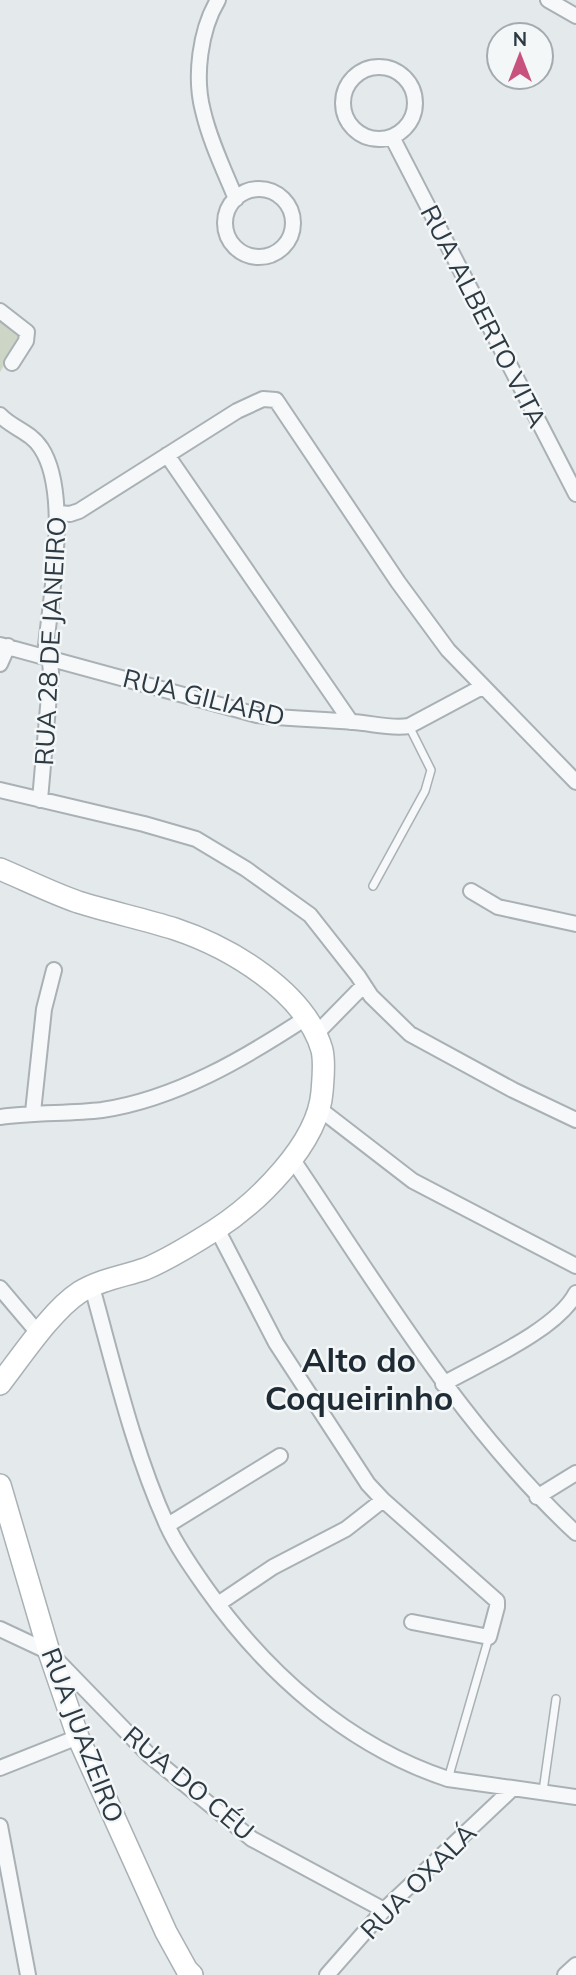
<svg xmlns="http://www.w3.org/2000/svg" width="576" height="1975" font-family="Mulish,sans-serif">
  <style>
    .green { fill: #cdd5c6 }
    .lines { fill: none; stroke-linecap: round; stroke-linejoin: round }
    .service-casing { stroke: #a9b1b5; stroke-width: 10 }
    .minor-casing { stroke: #a9b1b5; stroke-width: 18 }
    .secondary-casing { stroke: #a9b1b5; stroke-width: 24 }
    .service { stroke: #f7f8fa; stroke-width: 7 }
    .minor { stroke: #f7f8fa; stroke-width: 14 }
    .secondary { stroke: #fff; stroke-width: 21 }
    .labels { text-anchor: middle; dominant-baseline: central; stroke-width: 5; stroke-linejoin: round; paint-order: stroke }
    .street-label { font-size: 26px; fill: #2d3a43; stroke: #f4f7f8 }
    .district-label { font-size: 33px; font-weight: bold; fill: #1f2b34; stroke: #f4f7f8 }
  </style>
  <rect width="100%" height="100%" fill="#e4e9eb"/>
  <!-- green -->
  <path class="green" d="M 0,311 L 22,335 L 0,372 Z"/>
  <g class="lines">
    <!-- service casing -->
    <g class="service-casing">
      <path id="service" d="M 373,886 L 425,791 L 431,770 L 409,726
        M 448,1779 L 489,1637
        M 543,1791 L 556,1699"/>
    </g>
    <!-- minor casing -->
    <g class="minor-casing">
      <path id="minor" d="M 218,0 C 200,30 194,77 203,111 C 210,141 224,170 236,199
        M 548,0 L 576,16
        M343 103a36 36 0 1 1 72 0a36 36 0 1 1-72 0Z
        M 392,137 L 576,494
        M225 223a34 34 0 1 1 68 0a34 34 0 1 1-68 0Z
        M 0,311 L 27,332 L 26,341 L 12,363
        M 0,415 C 12,428 31,432 41,448 C 71,493 50,601 45,655 L 50,663 L 51,672 L 40,800
        M 167,455 L 351,722
        M 59,513 L 70,514 L 79,511 L 237,411 L 263,399 L 276,400 L 398,582 L 448,650 L 576,782
        M 0,645 L 257,715 C 289,719 321,719 353,722 C 371,723 390,729 409,726 L 482,687
        M 0,664 L 8,646
        M 0,790 L 144,824 L 196,839 L 246,869 L 310,915 L 358,976 L 371,996 L 410,1034 L 513,1090 L 576,1120
        M 471,891 L 498,907 L 576,924
        M 316,1034 L 364,985
        M 321,1110 L 413,1181 L 576,1266
        M 33,1112 L 44,1009 L 54,970
        M 0,1117 C 34,1112 68,1114 102,1110 C 176,1099 245,1058 306,1018
        M 293,1160 C 380,1289 461,1426 576,1533
        M 217,1229 L 276,1343 L 368,1484 L 383,1500 L 497,1601 L 497,1607 L 489,1637 L 412,1622
        M 92,1287 C 114,1366 133,1450 167,1525 C 177,1547 192,1568 206,1588 C 266,1673 348,1746 448,1779 L 576,1797
        M 0,1288 L 39,1334
        M 443,1384 C 480,1363 557,1330 576,1293
        M 537,1497 L 576,1473
        M 168,1525 L 280,1456
        M 218,1604 L 273,1567 L 346,1529 L 383,1500
        M 0,1629 L 49,1652 L 149,1755 L 252,1839 L 384,1910
        M 0,1768 L 78,1737
        M 0,1826 L 28,1975
        M 327,1975 L 384,1910 L 512,1789
        M 565,1975 L 576,1965"/>
    </g>
    <!-- secondary casing -->
    <g class="secondary-casing">
      <path id="secondary" d="M 0,869 C 26,880 52,893 78,902 C 110,912 143,919 175,929 C 229,947 305,991 322,1050 C 325,1063 323,1079 322,1092 C 318,1144 257,1203 215,1230 C 193,1244 169,1259 145,1269 C 124,1276 99,1280 80,1292 C 52,1310 21,1357 0,1384
        M 0,1485 L 49,1652 L 78,1737 L 166,1932 L 187,1970 L 192,1975"/>
    </g>
    <!-- service -->
    <use href="#service" class="service"/>
    <!-- minor -->
    <use href="#minor" class="minor"/>
    <!-- secondary -->
    <use href="#secondary" class="secondary"/>
  </g>
  <g class="labels">
    <!-- street labels -->
    <g class="street-label">
      <text transform="translate(484 316) rotate(63)">RUA ALBERTO VITA</text>
      <text transform="translate(50 641) rotate(-87)">RUA 28 DE JANEIRO</text>
      <text transform="translate(204 697) rotate(14)">RUA GILIARD</text>
      <text transform="translate(83 1735) rotate(69)">RUA JUAZEIRO</text>
      <text transform="translate(189 1783) rotate(40)">RUA DO CÉU</text>
      <text transform="translate(418 1881) rotate(-45)">RUA OXALÁ</text>
    </g>
    <!-- district labels -->
    <g class="district-label">
      <text x="359" y="1359">Alto do<tspan x="359" dy="38">Coqueirinho</tspan></text>
    </g>
  </g>
  <!-- north arrow -->
  <g transform="translate(520 56)"><circle r="33" fill="#f4f7f8" stroke="#a4abb0" stroke-width="2"/>
  <path d="M0-5L12 26L0 18L-12 26Z" fill="#c7527e"/>
  <text y="-10" font-size="19" font-weight="bold" text-anchor="middle" fill="#2d3a43">N</text>
  </g>
</svg>
